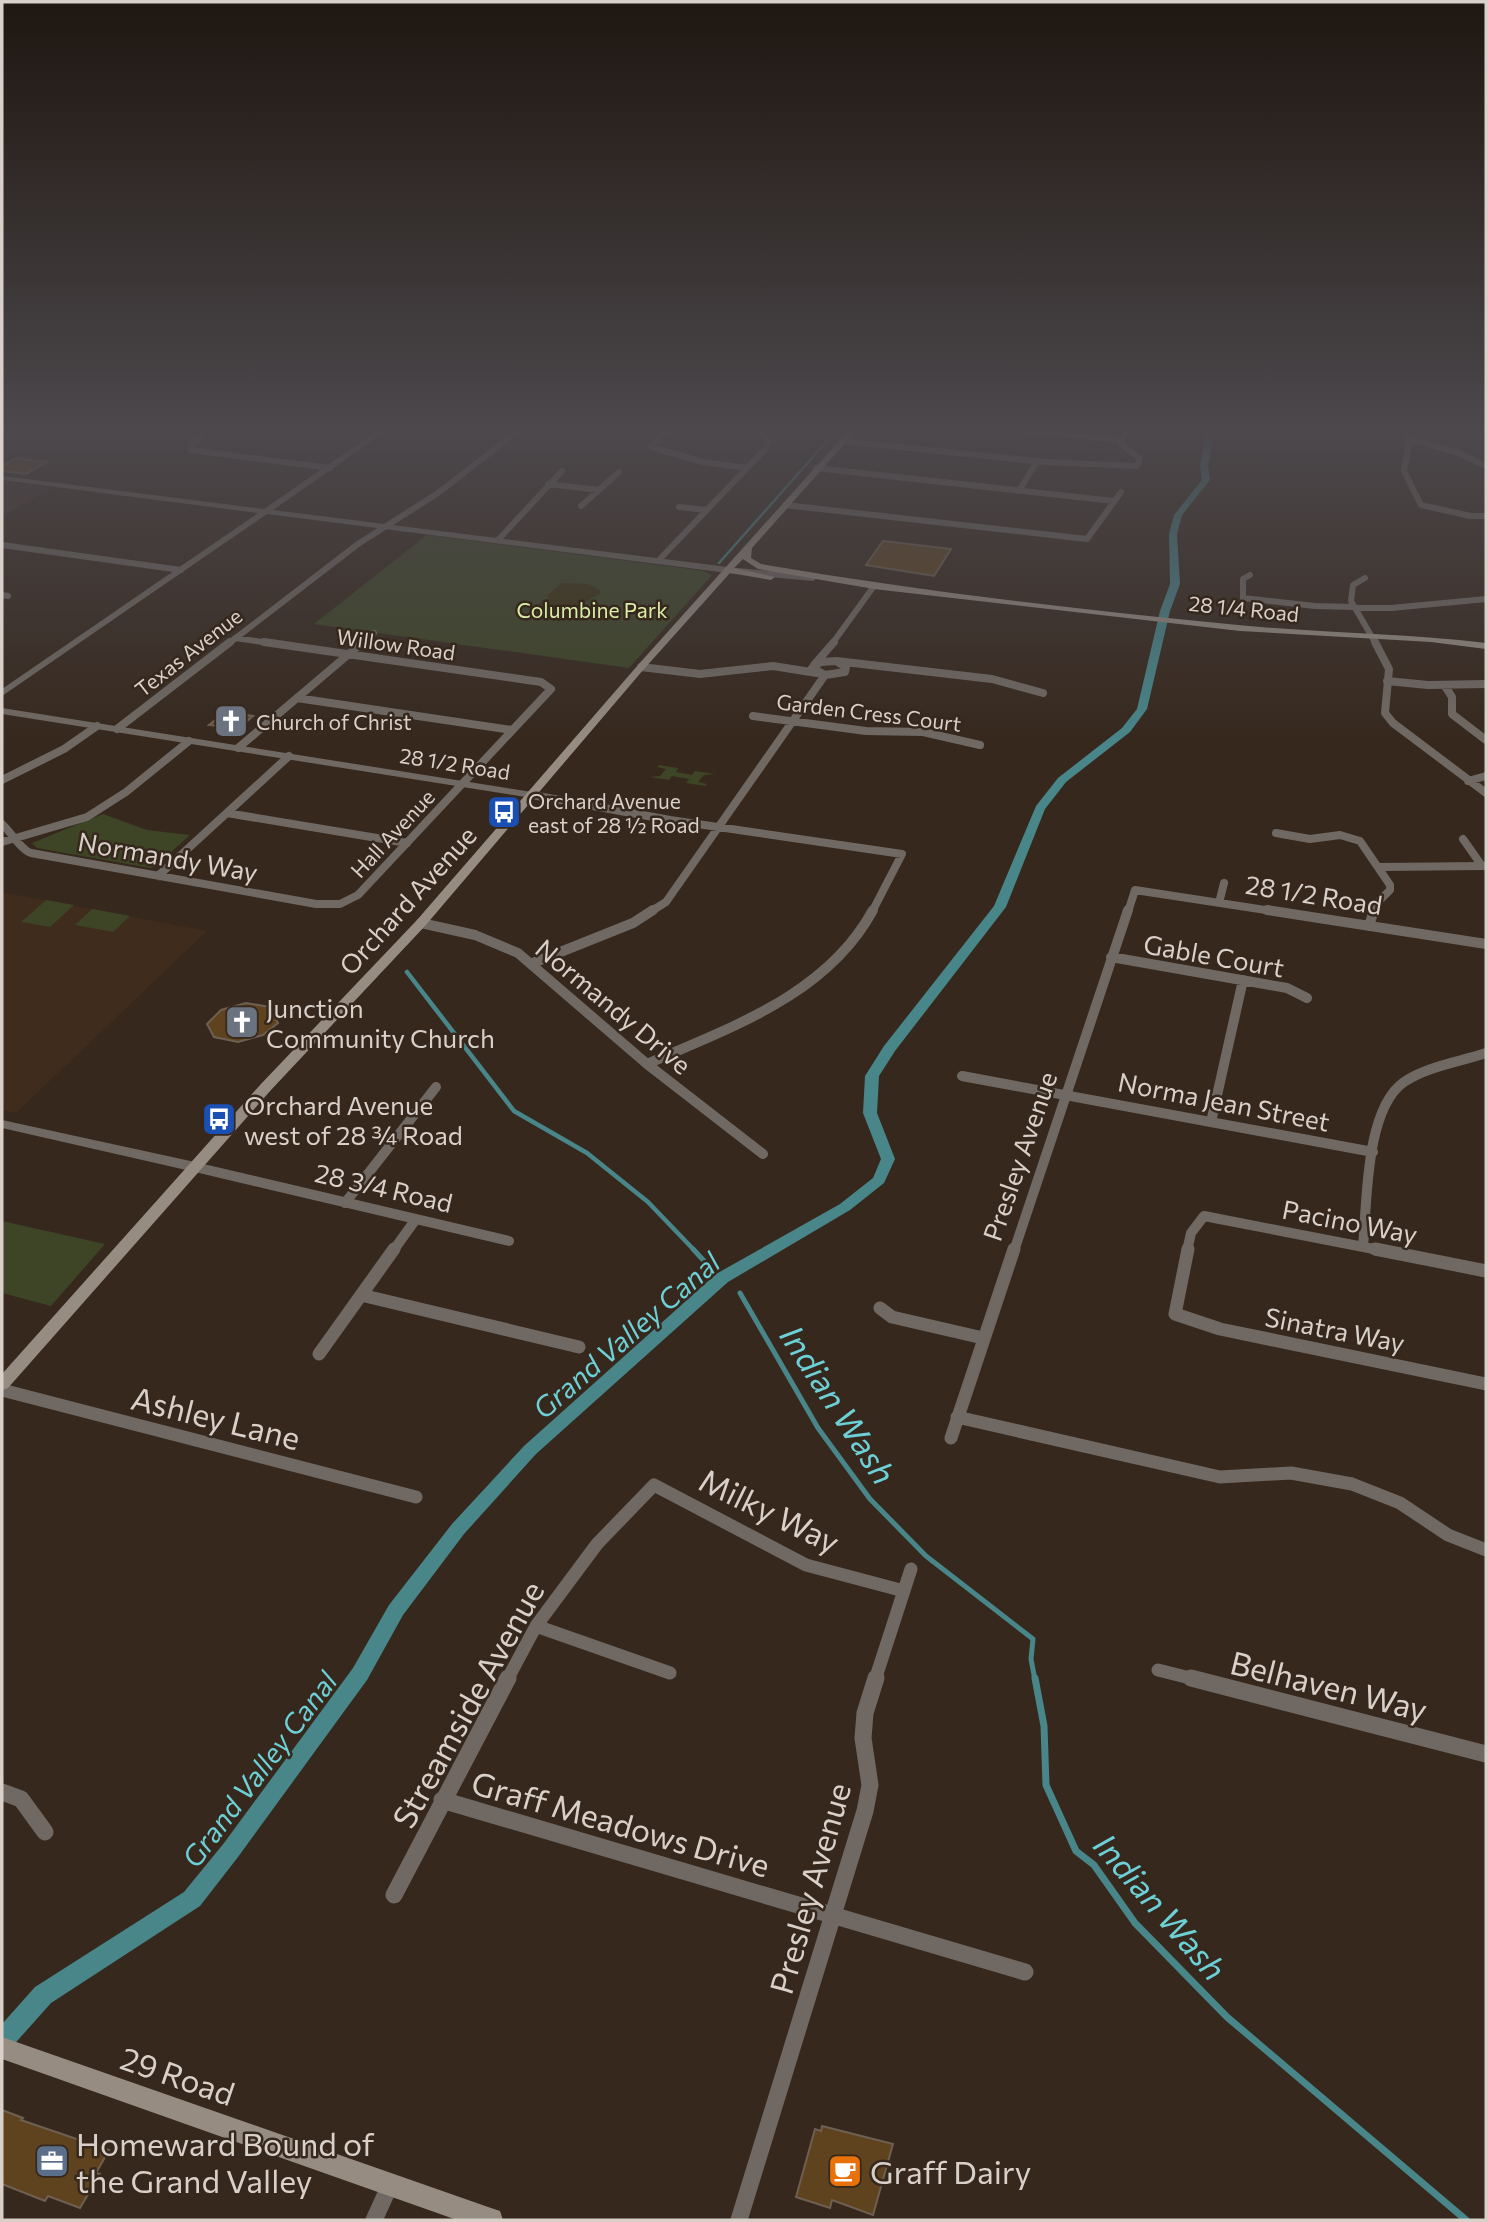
<svg xmlns="http://www.w3.org/2000/svg" width="1488" height="2222" font-family="Commissioner,sans-serif">
  <style>
    .commercial { fill: #43312a }
    .built { fill: #3f2c1c }
    .green { fill: #3d4526 }
    .sand { fill: #3b3212 }
    .lines { fill: none; stroke-linecap: round; stroke-linejoin: round }
    .stream-far3 { stroke: #48868a; stroke-width: 2.5 }
    .stream-far2 { stroke: #48868a; stroke-width: 4.5 }
    .stream-far1 { stroke: #48868a; stroke-width: 5 }
    .stream { stroke: #48868a; stroke-width: 7 }
    .canal { fill: #48868a; fill-rule: evenodd }
    .building { fill: #5f431f; stroke: #6d6052; stroke-width: 2 }
    .minor-far4 { stroke: #706963; stroke-width: 6 }
    .minor-far3 { stroke: #706963; stroke-width: 8 }
    .minor-far2 { stroke: #706963; stroke-width: 10 }
    .minor-far1 { stroke: #706963; stroke-width: 13 }
    .minor { stroke: #706963; stroke-width: 17 }
    .tertiary { fill: #706963; fill-rule: evenodd }
    .secondary { fill: #968c82; fill-rule: evenodd }
    .labels { text-anchor: middle; dominant-baseline: central; stroke-width: 5; stroke-linejoin: round; paint-order: stroke }
    .far-street-label { font-size: 21px; fill: #d9d0c9; stroke: #36281d }
    .far-park-label { font-size: 21px; fill: #daeea7; stroke: #36281d }
    .far-poi-label { font-size: 21px; fill: #d9d0c9; stroke: #36281d; text-anchor: start }
    .street-label { font-size: 26px; fill: #d9d0c9; stroke: #36281d }
    .poi-label { font-size: 26px; fill: #d9d0c9; stroke: #36281d; text-anchor: start }
    .water-label { font-size: 28px; font-style: italic; fill: #6cd0d6; stroke: #36281d }
    .near-street-label { font-size: 32px; fill: #d9d0c9; stroke: #36281d }
    .near-poi-label { font-size: 32px; fill: #d9d0c9; stroke: #36281d; text-anchor: start }
    .near-water-label { font-size: 33px; font-style: italic; fill: #6cd0d6; stroke: #36281d }
  </style>
  <rect width="100%" height="100%" fill="#36281d"/>
  <!-- commercial -->
  <path class="commercial" d="M 2,481 L 52,488 L 2,516 Z"/>
  <!-- built -->
  <path class="built" d="M 2,892 L 207,931 L 16,1113 L 2,1110 Z"/>
  <!-- green -->
  <path class="green" d="M 427,535 L 704,571 L 712,575 L 629,668 L 314,624 Z
    M 659,765 L 678,768 L 676,772 L 692,775 L 695,771 L 715,774 L 704,775 L 698,782 L 707,784 L 705,786 L 686,783 L 689,779 L 672,776 L 669,780 L 650,777 L 660,776 L 666,769 L 657,767 Z
    M 103,814 L 147,830 L 190,835 L 156,866 L 150,868 L 37,848 L 32,843 Z
    M 46,900 L 74,905 L 50,927 L 21,922 Z
    M 92,909 L 93,909 L 130,916 L 113,932 L 75,925 Z
    M 2,1221 L 105,1244 L 51,1306 L 2,1293 Z"/>
  <!-- sand -->
  <path class="sand" d="M 561,583 L 589,584 L 600,590 L 600,594 L 583,603 L 581,613 C 565,625 546,621 528,614 L 543,600 L 549,599 L 547,596 Z"/>
  <g class="lines">
    <!-- stream-far3 -->
    <path class="stream-far3" d="M 719,563 L 836,431"/>
    <!-- stream-far2 -->
    <path class="stream-far2" d="M 407,972 L 514,1111 L 587,1153 L 648,1202 L 695,1251"/>
    <!-- stream-far1 -->
    <path class="stream-far1" d="M 693,1249 L 706,1263
      M 740,1293 L 818,1428 L 870,1499 L 926,1556 L 1033,1639 L 1031,1659 L 1035,1680"/>
    <!-- stream -->
    <path class="stream" d="M 1035,1678 L 1044,1726 L 1046,1785 L 1076,1851 L 1094,1865 L 1135,1923 L 1227,2017 L 1466,2220"/>
    <!-- canal -->
    <path class="canal" d="M 1207,431 L 1215,431 L 1208,466 L 1210,480 L 1182,515 L 1177,534 L 1180,584 L 1170,611 L 1147,709 L 1130,732 L 1066,782 L 1045,809 L 1006,907 L 895,1051 L 879,1076 L 877,1113 L 895,1159 L 884,1183 L 850,1210 L 728,1282 L 536,1454 L 464,1534 L 403,1615 L 367,1680 L 238,1857 L 200,1906 L 51,2003 L 10,2049 L 2,2052 L 2,2024 L 35,1987 L 184,1892 L 224,1843 L 353,1668 L 389,1605 L 452,1524 L 524,1446 L 716,1274 L 840,1204 L 873,1178 L 881,1159 L 863,1113 L 865,1076 L 884,1046 L 994,906 L 1036,806 L 1058,778 L 1122,728 L 1137,709 L 1160,611 L 1170,584 L 1169,534 L 1174,515 L 1202,480 L 1200,466 Z"/>
  </g>
  <!-- building -->
  <path class="building" d="M 16,458 L 47,462 L 26,474 L 2,471 L 2,466 Z
    M 883,541 L 951,549 L 934,576 L 866,565 Z
    M 225,712 L 253,716 L 239,728 L 209,725 Z
    M 246,1003 L 270,1007 L 278,1023 L 263,1035 L 238,1042 L 214,1037 L 207,1024 L 221,1010 Z
    M 2,2110 L 23,2118 L 21,2120 L 109,2150 L 96,2173 L 100,2174 L 80,2208 L 48,2196 L 45,2201 L 2,2184 Z
    M 822,2126 L 893,2144 L 873,2215 L 832,2200 L 830,2208 L 796,2197 L 815,2129 L 821,2131 Z"/>
  <g class="lines">
    <!-- minor-far4 -->
    <path class="minor-far4" d="M 665,431 L 651,447 L 703,462 L 747,468
      M 1030,431 L 1121,440
      M 1404,431 L 1409,443 L 1404,471 L 1421,505 L 1471,516 L 1486,516
      M 201,437 L 191,443 L 191,450 L 330,468
      M 1407,438 L 1459,453 L 1486,466
      M 841,441 L 1046,462 L 1137,466 L 1140,459 L 1121,444 L 1126,431
      M 816,468 L 1114,501
      M 548,484 L 599,490
      M 1019,491 L 1037,461
      M 785,505 L 1087,539 L 1121,492
      M 581,506 L 619,472
      M 679,507 L 707,510
      M 498,540 L 562,471
      M 2,545 L 181,570
      M 658,561 L 766,448 L 768,441 L 760,431
      M 1250,575 L 1243,579 L 1243,598 L 1315,606 L 1391,608 L 1486,599
      M 1365,578 L 1353,585 L 1351,601 L 1376,644
      M 2,595 L 8,596
      M 235,638 L 276,644
      M 228,644 L 358,544 L 438,493 L 518,431
      M 361,644 L 374,633
      M 832,644 L 874,586"/>
    <!-- minor-far3 -->
    <path class="minor-far3" d="M 1375,642 L 1389,669 L 1385,713 L 1393,723 L 1486,793
      M 836,661 L 992,679 L 1043,693
      M 836,661 L 846,667 L 845,672 L 825,675 L 812,668 L 821,662 Z
      M 814,665 L 834,642
      M 641,667 L 700,674 L 773,666 L 817,673
      M 1387,681 L 1428,685 L 1486,684
      M 1445,686 L 1452,697 L 1452,714 L 1486,740
      M 297,698 L 512,730
      M 753,716 L 866,731 L 923,732 L 980,745
      M 117,729 L 230,642
      M 238,748 L 363,642
      M 2,780 L 64,749 L 97,726
      M 1468,781 L 1486,776
      M 532,795 L 670,820 L 902,854 L 872,912
      M 227,813 L 407,843
      M 2,824 C 11,832 21,850 31,853 L 316,904 L 340,904 L 358,895 L 551,689 L 541,682 L 264,642
      M 1276,833 L 1310,839 L 1340,835 L 1360,841 L 1390,885 L 1390,890 L 1377,903 L 1374,912
      M 1463,839 L 1482,866
      M 2,842 L 87,817 L 126,792 L 189,741
      M 1378,867 L 1486,866
      M 158,876 L 289,756
      M 1219,903 L 1224,883
      M 650,912 L 666,902 L 825,675
      M 1128,912 L 1135,890 L 1278,912"/>
    <!-- minor-far2 -->
    <path class="minor-far2" d="M 1267,910 L 1486,944
      M 421,923 L 475,935 L 518,953 L 647,1064 L 763,1154
      M 1369,926 L 1374,910
      M 1111,957 L 1287,988 L 1307,998
      M 533,963 L 633,923 L 653,910
      M 647,1064 C 731,1027 827,995 873,910
      M 962,1076 L 1373,1152
      M 1211,1122 L 1243,980
      M 195,1167 L 509,1241
      M 345,1203 L 436,1087
      M 1363,1247 C 1367,1204 1365,1109 1404,1082 C 1428,1066 1459,1062 1486,1053
      M 393,1251 L 416,1219
      M 1014,1251 L 1128,910
      M 1187,1251 L 1191,1233 L 1204,1216 L 1384,1251"/>
    <!-- minor-far1 -->
    <path class="minor-far1" d="M 1188,1249 L 1175,1314 L 1220,1329 L 1486,1384
      M 1375,1249 L 1486,1271
      M 361,1295 L 579,1347
      M 880,1308 L 892,1317 L 983,1338
      M 319,1354 L 394,1249
      M 2,1390 L 416,1497
      M 957,1417 L 1220,1477 L 1291,1473 L 1352,1484 L 1400,1503 L 1448,1535 L 1486,1550
      M 951,1438 L 1014,1249
      M 536,1626 L 670,1673
      M 1158,1670 L 1198,1680
      M 507,1680 L 536,1626 L 597,1544 L 654,1485 L 806,1565 L 904,1591
      M 875,1680 L 911,1569"/>
    <!-- minor -->
    <path class="minor" d="M 1191,1678 L 1486,1754
      M 2,1792 L 21,1799 L 45,1832
      M 442,1800 L 1025,1972
      M 394,1895 L 508,1678
      M 374,2220 L 390,2185
      M 739,2220 L 865,1811 L 870,1785 L 863,1738 L 865,1713 L 876,1678"/>
    <!-- tertiary -->
    <path class="tertiary" d="M 377,431 L 386,431 L 273,510 L 728,567 L 813,575 L 817,578 L 813,581 L 728,573 L 267,514 L 2,696 L 2,689 L 258,513 L 2,480 L 2,476 L 264,509 Z
      M 2,708 L 532,792 L 538,795 L 532,798 L 2,714 Z
      M 2,1120 L 195,1162 L 202,1167 L 195,1172 L 2,1128 Z"/>
    <!-- secondary -->
    <path class="secondary" d="M 848,431 L 856,431 L 752,548 L 751,558 L 761,564 C 919,591 1079,610 1238,625 C 1321,633 1404,633 1486,643 L 1486,649 L 1431,642 L 1240,631 L 874,589 L 758,569 L 743,559 L 734,568 L 775,577 L 771,580 L 730,573 L 644,669 L 425,926 L 271,1090 L 8,1388 L 2,1390 L 2,1374 L 261,1084 L 417,920 L 638,665 Z
      M 2,2037 L 491,2208 L 500,2211 L 503,2220 L 457,2220 L 2,2059 Z"/>
  </g>
  <!-- sky -->
  <linearGradient id="sky" x2="0" y2="1"><stop stop-color="#1e1610"/><stop offset="0.58" stop-color="#4c484c"/><stop offset="1" stop-color="#4c484c" stop-opacity="0"/></linearGradient>
  <rect width="1488" height="742" fill="url(#sky)"/>
  <!-- icons -->
  <defs>
    <g id="church-square" transform="scale(1.75)"><rect x="-9" y="-9" width="18" height="18" rx="4" fill="#6b7280" stroke="#36281d"/><path d="M-1.2-6h2.4v3.5h3.3v2.4h-3.3V6h-2.4V-.1h-3.3v-2.4h3.3Z" fill="#fff"/></g>
    <g id="bus-square" transform="scale(1.75)"><rect x="-9" y="-9" width="18" height="18" rx="4" fill="#1a4fb4" stroke="#36281d"/><path d="M-5-6H5V4H4V6H2V4H-2V6H-4V4H-5ZM-3.5-4V0h7V-4ZM-3.5 1.2v1.5H-2V1.2ZM2 1.2v1.5H3.5V1.2Z" fill="#fff"/></g>
    <g id="office-square" transform="scale(1.75)"><rect x="-9" y="-9" width="18" height="18" rx="4" fill="#5c6f8a" stroke="#36281d"/><path d="M-6-3h4V-5.5h4V-3h4V5H-6ZM-1-4.5V-3h2v-1.5ZM-6 0V1H6V0Z" fill="#fff"/></g>
    <g id="cafe-square" transform="scale(1.75)"><rect x="-9" y="-9" width="18" height="18" rx="4" fill="#e8710a" stroke="#36281d"/><path d="M-5.5-4.5H6V0H3Q3 3.5 0 3.5H-2.5Q-5.5 3.5-5.5 0ZM3-3.2v2h1.7v-2ZM-6 4.5H4V6H-6Z" fill="#fff"/></g>
  </defs>
  <g fill-rule="evenodd">
    <use href="#church-square" x="231" y="721"/>
    <use href="#bus-square" x="504" y="812"/>
    <use href="#church-square" x="242" y="1022"/>
    <use href="#bus-square" x="219" y="1119"/>
    <use href="#office-square" x="52" y="2161"/>
    <use href="#cafe-square" x="845" y="2171"/>
  </g>
  <g class="labels">
    <!-- far-street labels -->
    <g class="far-street-label">
      <text transform="translate(1244 608) rotate(6)">28 1/4 Road</text>
      <text transform="translate(396 644) rotate(8)">Willow Road</text>
      <text transform="translate(188 652) rotate(-38)">Texas Avenue</text>
      <text transform="translate(869 712) rotate(7)">Garden Cress Court</text>
      <text transform="translate(455 763) rotate(9)">28 1/2 Road</text>
      <text transform="translate(392 833) rotate(-47)">Hall Avenue</text>
    </g>
    <!-- far-park labels -->
    <g class="far-park-label">
      <text x="592" y="609">Columbine Park</text>
    </g>
    <!-- far-poi labels -->
    <g class="far-poi-label">
      <text x="256" y="721">Church of Christ</text>
      <text x="528" y="800">Orchard Avenue<tspan x="528" dy="24">east of 28 ½ Road</tspan></text>
    </g>
    <!-- street labels -->
    <g class="street-label">
      <text transform="translate(168 856) rotate(10)">Normandy Way</text>
      <text transform="translate(1314 894) rotate(9)">28 1/2 Road</text>
      <text transform="translate(407 900) rotate(-48)">Orchard Avenue</text>
      <text transform="translate(1214 955) rotate(10)">Gable Court</text>
      <text transform="translate(614 1006) rotate(40)">Normandy Drive</text>
      <text transform="translate(1224 1101) rotate(11)">Norma Jean Street</text>
      <text transform="translate(1019 1156) rotate(-71)">Presley Avenue</text>
      <text transform="translate(384 1187) rotate(13)">28 3/4 Road</text>
      <text transform="translate(1350 1221) rotate(11)">Pacino Way</text>
      <text transform="translate(1335 1329) rotate(11)">Sinatra Way</text>
    </g>
    <!-- poi labels -->
    <g class="poi-label">
      <text x="266" y="1007">Junction<tspan x="266" dy="30">Community Church</tspan></text>
      <text x="244" y="1104">Orchard Avenue<tspan x="244" dy="30">west of 28 ¾ Road</tspan></text>
    </g>
    <!-- water labels -->
    <g class="water-label">
      <text transform="translate(626 1335) rotate(-41)">Grand Valley Canal</text>
      <text transform="translate(259 1769) rotate(-53)">Grand Valley Canal</text>
    </g>
    <!-- near-street labels -->
    <g class="near-street-label">
      <text transform="translate(216 1417) rotate(14)">Ashley Lane</text>
      <text transform="translate(770 1510) rotate(26)">Milky Way</text>
      <text transform="translate(1329 1685) rotate(14)">Belhaven Way</text>
      <text transform="translate(467 1704) rotate(-61)">Streamside Avenue</text>
      <text transform="translate(621 1823) rotate(16)">Graff Meadows Drive</text>
      <text transform="translate(809 1888) rotate(-74)">Presley Avenue</text>
      <text transform="translate(178 2075) rotate(19)">29 Road</text>
    </g>
    <!-- near-poi labels -->
    <g class="near-poi-label">
      <text x="76" y="2143">Homeward Bound of<tspan x="76" dy="37">the Grand Valley</tspan></text>
      <text x="870" y="2171">Graff Dairy</text>
    </g>
    <!-- near-water labels -->
    <g class="near-water-label">
      <text transform="translate(839 1404) rotate(57)">Indian Wash</text>
      <text transform="translate(1161 1906) rotate(49)">Indian Wash</text>
    </g>
  </g>
  <!-- border -->
  <rect width="1488" height="2222" fill="none" stroke="#d9d0c9" stroke-width="7"/>
</svg>
